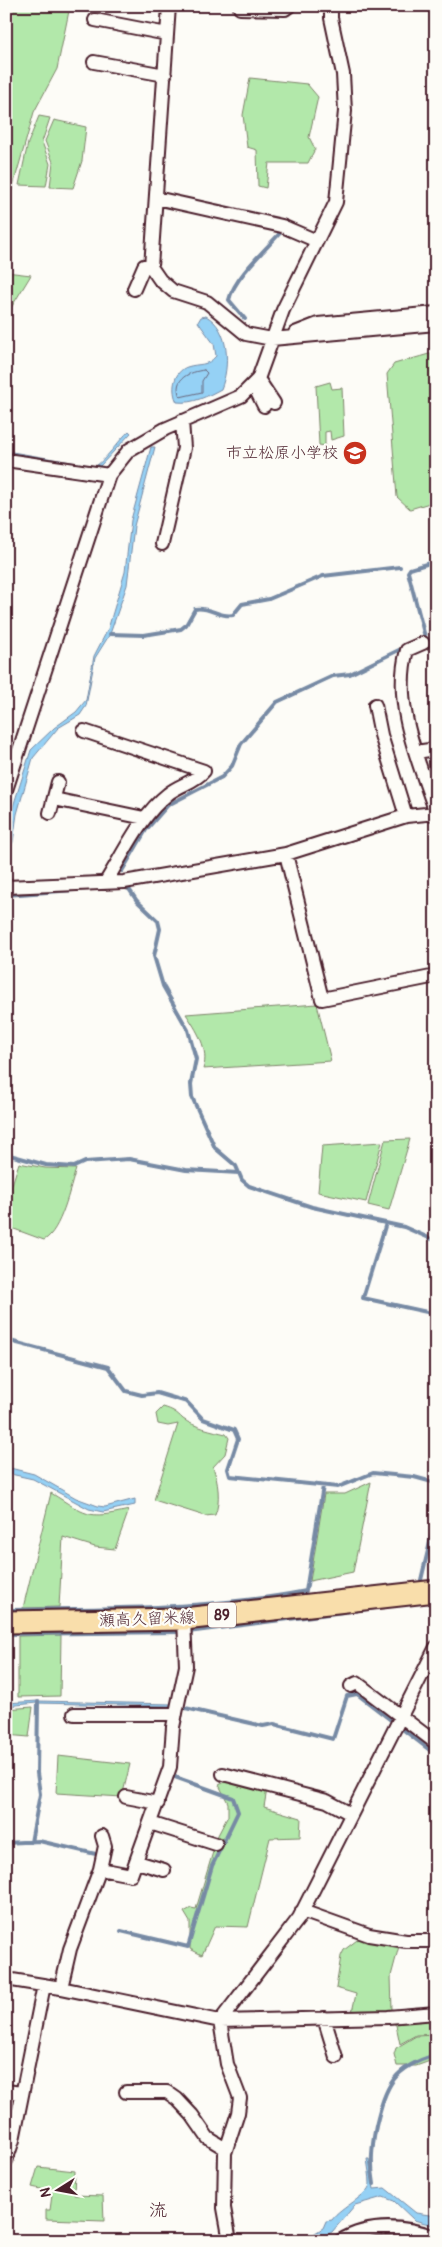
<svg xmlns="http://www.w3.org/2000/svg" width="442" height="2247" font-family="Pangolin,'Klee One',sans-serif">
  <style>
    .green { fill: #b2e8aa; stroke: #7e846a }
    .water { fill: #95d1f5; stroke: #778aa4 }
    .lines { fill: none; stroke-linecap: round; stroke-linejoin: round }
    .shore { stroke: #68667c; stroke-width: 1 }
    .stream { stroke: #778aa4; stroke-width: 4 }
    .minor-casing { stroke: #4a1f2b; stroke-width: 16 }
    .primary-casing { stroke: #4a1f2b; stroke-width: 25 }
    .minor { stroke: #fdfcf7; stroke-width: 12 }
    .primary { stroke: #f9deab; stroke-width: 21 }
    .labels { text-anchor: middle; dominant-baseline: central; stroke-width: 4.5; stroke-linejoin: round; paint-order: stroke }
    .shield { fill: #fdfcf7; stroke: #806168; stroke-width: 1 }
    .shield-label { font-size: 15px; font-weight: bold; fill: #4a1f2b }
    .poi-label { font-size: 16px; fill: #4a1f2b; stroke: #fdfcf7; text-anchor: end }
    .street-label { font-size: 16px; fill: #4a1f2b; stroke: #fdfcf7 }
    .neighbourhood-label { font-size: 18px; fill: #4a1f2b; stroke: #fdfcf7 }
  </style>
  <rect width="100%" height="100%" fill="#fdfcf7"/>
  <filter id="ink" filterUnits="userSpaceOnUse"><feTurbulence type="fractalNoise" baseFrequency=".02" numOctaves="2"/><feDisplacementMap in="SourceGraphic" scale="10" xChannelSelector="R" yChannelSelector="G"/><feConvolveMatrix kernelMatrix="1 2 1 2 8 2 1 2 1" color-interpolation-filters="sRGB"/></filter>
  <g filter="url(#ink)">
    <!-- green -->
    <path class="green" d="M 6,6 L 70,6 L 57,69 L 34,112 L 6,211 Z
      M 250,78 L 307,84 L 318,97 L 309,137 L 315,149 L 308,163 L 269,163 L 266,188 L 258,186 L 257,150 L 247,147 L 243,115 Z
      M 39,116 L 50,118 L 42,142 L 50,164 L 46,186 L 19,185 L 28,143 Z
      M 54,120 L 86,127 L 82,161 L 73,188 L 50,187 L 53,162 L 45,141 Z
      M 6,272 L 31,275 L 6,316 Z
      M 436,352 L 436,501 L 410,509 L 397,497 L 387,374 L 394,364 Z
      M 330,382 L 332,389 L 342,388 L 344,436 L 331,440 L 330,431 L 325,432 L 325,446 L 319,445 L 316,386 Z
      M 317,1004 L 331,1061 L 203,1069 C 210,1050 196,1029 186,1014 Z
      M 410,1139 L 389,1210 L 368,1205 L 385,1140 Z
      M 382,1142 L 366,1202 L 318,1192 L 322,1146 Z
      M 19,1163 L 45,1168 L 76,1169 C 70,1188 61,1231 44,1240 L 6,1226 L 6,1203 Z
      M 163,1407 C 173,1410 176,1412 183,1419 C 194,1427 213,1431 226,1434 L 229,1438 L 225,1454 L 213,1467 C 218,1481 221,1501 215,1515 L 205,1516 L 154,1500 L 178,1424 L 168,1426 L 158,1424 L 156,1414 Z
      M 371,1482 L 353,1572 L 310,1581 L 324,1494 L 345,1494 Z
      M 51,1493 C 87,1515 86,1520 129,1510 L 115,1549 L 95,1547 L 63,1537 L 59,1607 L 23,1608 Z
      M 61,1635 L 60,1696 L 18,1697 L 18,1636 Z
      M 33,1707 L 29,1737 L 6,1735 L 6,1709 Z
      M 58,1756 L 130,1764 L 122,1797 L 56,1793 Z
      M 227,1781 L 267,1789 L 264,1807 L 301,1818 L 300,1837 L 270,1838 L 248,1927 L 215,1926 L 202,1955 L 190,1949 L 190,1922 L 184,1912 L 191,1908 L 196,1909 L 218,1835 L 228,1816 L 228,1803 L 219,1785 Z
      M 361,1937 L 399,1946 L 391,1976 L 392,2010 L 352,2012 L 356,1994 L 336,1988 L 341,1956 L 344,1950 Z
      M 436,2016 L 436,2034 L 416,2035 L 400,2044 L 396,2025 L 390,2021 Z
      M 435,2035 L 436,2062 L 433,2060 L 416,2066 L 397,2066 L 394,2054 L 396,2048 L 416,2036 Z
      M 38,2167 L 75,2171 L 74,2195 L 103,2196 L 104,2221 L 46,2219 L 46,2210 L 50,2210 L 52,2195 L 45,2195 L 45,2190 L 32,2187 Z"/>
    <!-- water -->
    <path class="water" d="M 206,316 C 230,329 230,367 221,389 C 208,396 193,404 177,402 C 171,391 173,372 187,367 C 199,363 207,367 216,356 L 214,344 L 198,322 L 201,317 Z
      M 129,431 L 131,433 L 100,466 L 93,468 L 6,453 L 6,451 L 95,466 C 103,463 120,439 129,431 Z
      M 151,447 L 155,447 L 134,526 L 127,585 L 110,634 L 95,658 L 86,706 L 80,715 L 58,728 L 33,758 L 17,814 L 13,842 L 6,856 L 14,821 L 11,813 L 31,750 L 54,728 L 76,712 L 86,700 L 94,656 L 108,629 L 125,572 L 131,520 Z
      M 6,1467 L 34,1474 L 76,1498 L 98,1506 L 105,1507 L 135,1499 L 135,1505 L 103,1512 L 89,1509 L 33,1479 L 6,1473 Z
      M 38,1701 L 172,1704 L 172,1706 L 37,1703 L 6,1706 L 6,1703 Z
      M 367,2159 L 369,2159 L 374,2189 L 385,2188 L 416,2213 L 436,2216 L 436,2226 L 414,2220 L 394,2201 L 383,2197 L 355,2205 L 332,2232 L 316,2241 L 302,2241 L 323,2228 L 326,2221 L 332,2220 C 340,2208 369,2195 370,2184 C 370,2176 368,2167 367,2159 Z"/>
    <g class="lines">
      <!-- shore -->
      <path class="shore" d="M 204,370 L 207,373 L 202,381 L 202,392 L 180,397 C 172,378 190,372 204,370 Z"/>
      <!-- stream -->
      <path class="stream" d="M 245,319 L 229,300 C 234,278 265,250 280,233
        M 110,634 L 144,635 L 181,629 L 186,625 L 195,609 C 209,606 220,618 233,615 L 242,604 L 269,599 L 323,576 L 400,567
        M 423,639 L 425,637 L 408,572 L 410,569 L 436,561
        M 122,871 L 146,830 L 168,805 L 222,777 L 232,766 L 241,744 L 277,702 L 333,676 L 350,674 L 405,647
        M 123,887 L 129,889 L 137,901 L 158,921 L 160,929 L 154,956 L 163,986 L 188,1030 L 196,1059 L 191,1084 L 192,1097 L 215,1148 L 236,1166 L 242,1180 L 249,1186 L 312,1207 L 404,1227 L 436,1241
        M 6,895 L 74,890
        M 6,1154 L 46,1165 L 74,1167 L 85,1162 L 129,1159 L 186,1170 L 239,1173
        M 386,1223 L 363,1298 L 436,1314
        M 6,1340 L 108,1367 L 126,1391 L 142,1395 L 157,1393 L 187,1402 L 203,1419 L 234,1430 L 238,1439 L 228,1469 L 230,1476 L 338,1487 L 373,1473 L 414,1477 L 436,1483
        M 421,1580 L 436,1517
        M 6,1610 C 106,1608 208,1610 306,1591 L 323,1486
        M 188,1632 L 375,1608
        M 6,1634 L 179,1632
        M 181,1707 L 263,1726 L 274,1724 L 333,1739 L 347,1696 L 357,1694 L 436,1755
        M 31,1842 L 40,1794 L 37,1773 L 38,1702
        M 6,1843 L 39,1841 L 100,1855
        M 121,1931 L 188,1947 L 212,1866 L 238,1812 L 233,1798 L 175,1777
        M 374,2184 C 370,2163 372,2146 376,2126 C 386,2085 393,2067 436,2055"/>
      <!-- minor casing -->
      <g class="minor-casing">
        <path id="minor" d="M 169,6 L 151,267 L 160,280 L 173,291 L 207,302 L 246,334 L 272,339 L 436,324
          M 240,8 L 285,9 L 289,6
          M 95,20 L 167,34
          M 94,62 L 165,75
          M 156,198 L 282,226 L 317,241
          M 134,289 L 144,266 L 151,267
          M 295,333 L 318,324 L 436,313
          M 258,379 L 274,403
          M 254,386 L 264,406
          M 6,460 L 109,475
          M 162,544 L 184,448 L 182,421
          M 423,643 L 407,650 C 392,705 419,761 436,813
          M 375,705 L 381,735 L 406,816
          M 84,731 L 204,771 C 194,783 180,784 168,794 C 140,816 124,853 105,883
          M 416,752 L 436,749
          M 6,790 L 109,475 L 129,450 L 165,429 L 241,396 L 258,379 L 283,310 L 336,202 L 345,111 L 343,74 L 331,18 L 331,6
          M 54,799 L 144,818
          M 50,813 L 58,782
          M 286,854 L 322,999 L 436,976
          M 6,887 L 124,882 L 286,854 L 406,816 L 436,813
          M 351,1686 L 357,1683 L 436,1743
          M 74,1714 L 176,1714
          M 223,1774 L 327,1801 L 351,1814
          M 126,1797 L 158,1803
          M 150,1823 L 216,1844
          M 137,1862 L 164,1870
          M 100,1869 L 105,1846 L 102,1836
          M 302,1911 L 369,1935 L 406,1941 L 436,1941
          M 6,1979 L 61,1988 L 220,2021 L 388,2017 L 436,2013
          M 61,1988 L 70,1949 L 100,1869 L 131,1875 L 170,1767 L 173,1727 L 186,1666 L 184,1619
          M 324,2018 L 336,2057
          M 6,2091 L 22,2093
          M 126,2092 L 167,2092 L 177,2099 L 192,2115 L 208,2138 L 226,2149
          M 6,2161 L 13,2140 L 44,1985
          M 230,2241 L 224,2208 L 225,2153 L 238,2113 L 240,2098 L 227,2064 L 220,2021 L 299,1918 L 436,1647
          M 340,2241 C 370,2223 404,2226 436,2237"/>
      </g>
      <!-- primary casing -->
      <g class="primary-casing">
        <path id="primary" d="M 6,1622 L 184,1619 L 436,1591"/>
      </g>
      <!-- minor -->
      <use href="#minor" class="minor"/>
      <!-- primary -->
      <use href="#primary" class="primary"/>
    </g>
  </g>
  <!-- icons -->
  <defs>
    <g id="school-disc" transform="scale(1.25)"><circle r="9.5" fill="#c8321e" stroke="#fdfcf7"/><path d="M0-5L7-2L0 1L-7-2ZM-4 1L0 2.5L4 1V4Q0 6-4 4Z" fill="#fff"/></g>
  </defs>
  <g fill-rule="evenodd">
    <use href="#school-disc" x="355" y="453"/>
  </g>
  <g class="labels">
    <!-- shield labels -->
    <rect class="shield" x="208" y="1602.5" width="28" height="25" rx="4"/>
    <g class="shield-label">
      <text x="222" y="1615">89</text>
    </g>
    <!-- poi labels -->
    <g class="poi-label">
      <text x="338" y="453">市立松原小学校</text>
    </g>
    <!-- street labels -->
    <g class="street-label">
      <text transform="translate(147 1619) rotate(-2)">瀬高久留米線</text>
    </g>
    <!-- neighbourhood labels -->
    <g class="neighbourhood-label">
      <text x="158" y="2210">流</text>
    </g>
  </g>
  <!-- margin -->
  <rect width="442" height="2247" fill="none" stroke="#fdfcf7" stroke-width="25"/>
  <rect x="12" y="12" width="417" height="2222" fill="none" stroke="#4a1f2b" stroke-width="2" filter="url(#ink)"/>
  <!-- north arrow -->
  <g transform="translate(58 2190) rotate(259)" stroke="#fdfcf7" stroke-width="4" paint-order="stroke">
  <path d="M0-4L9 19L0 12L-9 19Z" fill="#4a1f2b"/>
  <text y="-8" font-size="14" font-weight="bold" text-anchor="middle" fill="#4a1f2b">N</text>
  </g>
</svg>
